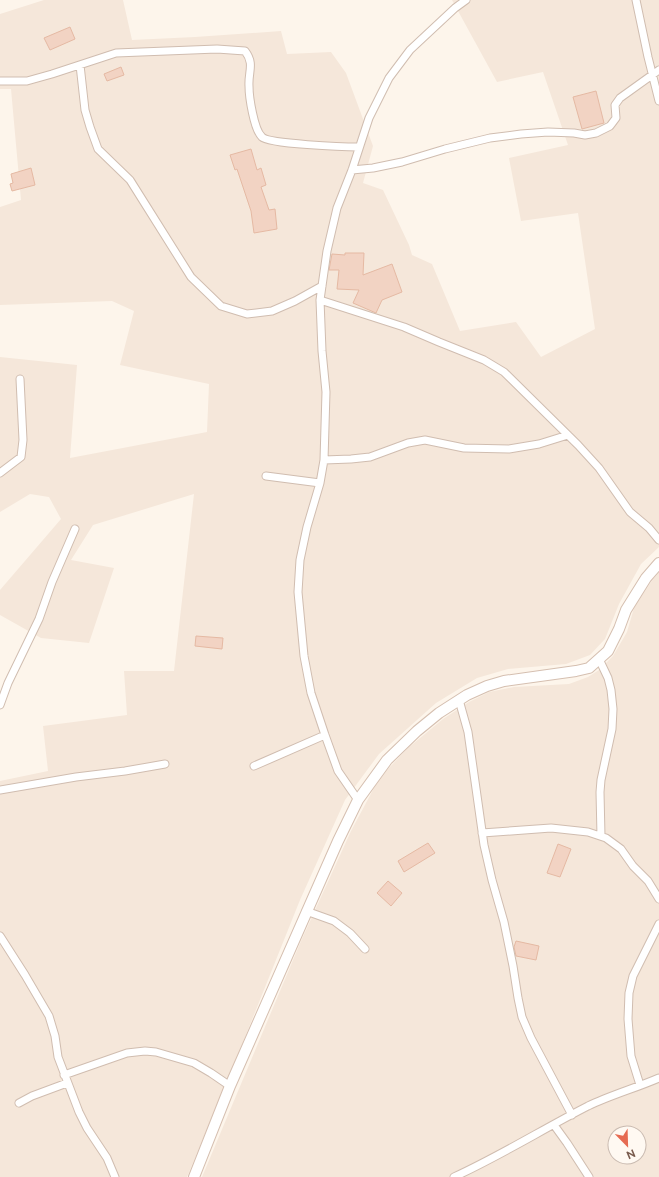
<svg xmlns="http://www.w3.org/2000/svg" width="659" height="1177" font-family="Raleway,sans-serif">
  <style>
    .residential { fill: #f5e7da; fill-rule: evenodd }
    .building { fill: #f2d3c3; stroke: #e5b9a3 }
    .lines { fill: none; stroke-linecap: round; stroke-linejoin: round }
    .street-casing { stroke: #d0bdb0; stroke-width: 9 }
    .secondary-casing { stroke: #d5bfb0; stroke-width: 12 }
    .street { stroke: #fff; stroke-width: 7 }
    .secondary { stroke: #fff; stroke-width: 10 }
  </style>
  <rect width="100%" height="100%" fill="#fdf5eb"/>
  <!-- residential -->
  <path class="residential" d="M 44,0 L 123,0 L 132,40 L 195,37 L 281,31 L 287,54 L 331,52 L 346,73 L 373,146 L 363,183 L 383,190 L 409,245 L 412,255 L 432,264 L 460,331 L 516,322 L 541,357 L 595,329 L 578,213 L 521,221 L 509,158 L 568,145 L 543,72 L 497,82 L 452,0 L 659,0 L 659,547 L 641,564 L 619,604 L 605,639 L 590,655 L 566,664 L 508,669 L 477,678 L 436,703 L 379,754 L 345,800 L 300,900 L 233,1067 L 187,1177 L 0,1177 L 0,781 L 48,771 L 43,726 L 127,715 L 124,671 L 174,671 L 194,494 L 93,525 L 71,560 L 114,568 L 89,643 L 41,638 L 0,615 L 0,590 L 61,519 L 49,497 L 30,494 L 0,512 L 0,357 L 77,365 L 70,458 L 207,432 L 209,384 L 120,365 L 134,311 L 112,301 L 0,305 L 0,207 L 21,200 L 11,89 L 0,89 L 0,14 Z
    M 659,572 L 659,1177 L 202,1177 L 301,941 L 351,831 L 374,788 L 388,769 L 408,748 L 443,719 L 469,702 L 489,692 L 514,687 L 569,684 L 588,677 L 599,670 L 613,656 L 627,632 L 634,608 L 651,582 ZM 615,1133 L 639,1133 L 639,1157 L 615,1157 Z"/>
  <!-- building -->
  <path class="building" d="M 70,27 L 75,39 L 50,50 L 44,38 Z
    M 121,67 L 124,75 L 107,81 L 104,74 Z
    M 596,91 L 604,123 L 582,129 L 573,97 Z
    M 251,149 L 257,170 L 261,168 L 266,185 L 261,187 L 269,210 L 275,209 L 277,229 L 254,233 L 251,211 L 237,169 L 235,170 L 230,155 Z
    M 31,168 L 35,185 L 12,191 L 10,184 L 13,183 L 11,174 Z
    M 345,253 L 364,253 L 363,275 L 392,264 L 402,292 L 382,300 L 376,313 L 353,303 L 359,290 L 337,289 L 339,270 L 329,270 L 332,254 L 345,255 Z
    M 196,636 L 223,638 L 222,649 L 195,646 Z
    M 428,843 L 435,853 L 404,872 L 398,861 Z
    M 558,844 L 571,849 L 560,877 L 547,873 Z
    M 388,881 L 402,893 L 391,906 L 377,893 Z
    M 516,941 L 539,946 L 536,960 L 516,956 L 514,947 Z"/>
  <g class="lines">
    <!-- street casing -->
    <g class="street-casing">
      <path id="street" d="M 636,0 L 648,57 L 659,101
        M 80,65 L 85,110 L 90,127 L 98,149 L 130,180 L 191,277 L 221,306 L 247,314 L 272,311 L 295,301 L 322,286
        M 0,81 L 27,81 L 52,74 L 116,53 L 217,49 L 245,51 C 255,64 248,72 249,86 C 249,97 254,130 262,137 C 269,144 344,147 359,147
        M 352,170 L 373,168 L 402,162 L 445,149 L 490,138 L 521,134 L 548,132 L 574,133 L 585,135 L 596,133 L 610,126 L 616,118 L 615,105 L 620,98 L 659,70
        M 320,300 L 404,327 L 439,342 L 484,360 L 504,372 L 578,445 L 599,468 L 630,512 L 649,528 L 659,540
        M 324,460 L 351,459 L 370,457 L 408,443 L 425,440 L 464,448 L 509,449 L 539,444 L 568,435
        M 0,473 L 21,457 L 23,440 L 20,379
        M 266,476 L 320,483
        M 599,659 L 608,678 L 611,690 L 613,709 L 612,729 L 601,780 L 600,792 L 601,836
        M 459,700 L 468,732 L 484,845 L 492,880 L 504,922 L 513,966 L 518,998 L 522,1017 L 531,1038 L 572,1115
        M 0,705 L 8,683 L 39,619 L 52,582 L 75,529
        M 254,766 L 325,735
        M 0,790 L 76,777 L 125,771 L 165,764
        M 358,800 L 338,771 L 325,735 L 311,693 L 304,656 L 298,592 L 300,560 L 307,527 L 320,483 L 324,460 L 326,392 L 322,351 L 320,300 L 327,251 L 337,208 L 352,170 L 369,118 L 389,78 L 410,50 L 455,8 L 466,0
        M 482,833 L 551,828 L 588,832 L 606,838 L 621,849 L 633,866 L 648,881 L 659,899
        M 306,911 L 334,921 L 350,933 L 365,949
        M 0,936 L 25,975 L 49,1016 L 55,1036 L 58,1057 L 79,1112 L 87,1128 L 107,1158 L 115,1177
        M 64,1075 L 127,1053 L 145,1051 L 156,1052 L 194,1063 L 211,1073 L 230,1086
        M 640,1085 L 631,1056 L 628,1019 L 629,993 L 633,976 L 659,924
        M 19,1103 L 32,1096 L 67,1083
        M 554,1125 L 567,1143 L 589,1177
        M 454,1177 C 500,1156 543,1129 588,1106 C 611,1095 636,1088 659,1078"/>
    </g>
    <!-- secondary casing -->
    <g class="secondary-casing">
      <path id="secondary" d="M 194,1177 L 230,1086 L 338,841 L 358,800 L 387,760 L 417,731 L 439,713 L 467,695 L 487,686 L 504,681 L 576,671 L 589,668 L 608,651 L 619,629 L 626,610 L 646,578 L 659,563"/>
    </g>
    <!-- street -->
    <use href="#street" class="street"/>
    <!-- secondary -->
    <use href="#secondary" class="secondary"/>
  </g>
  <!-- north arrow -->
  <g transform="translate(627 1145) rotate(157)"><circle r="19" fill="#fff9f2" stroke="#c9bab0"/>
  <path d="M0-3L7 15L0 10L-7 15Z" fill="#e66b52"/>
  <text y="-6" font-size="11" font-weight="bold" text-anchor="middle" fill="#795b4d">N</text>
  </g>
</svg>
